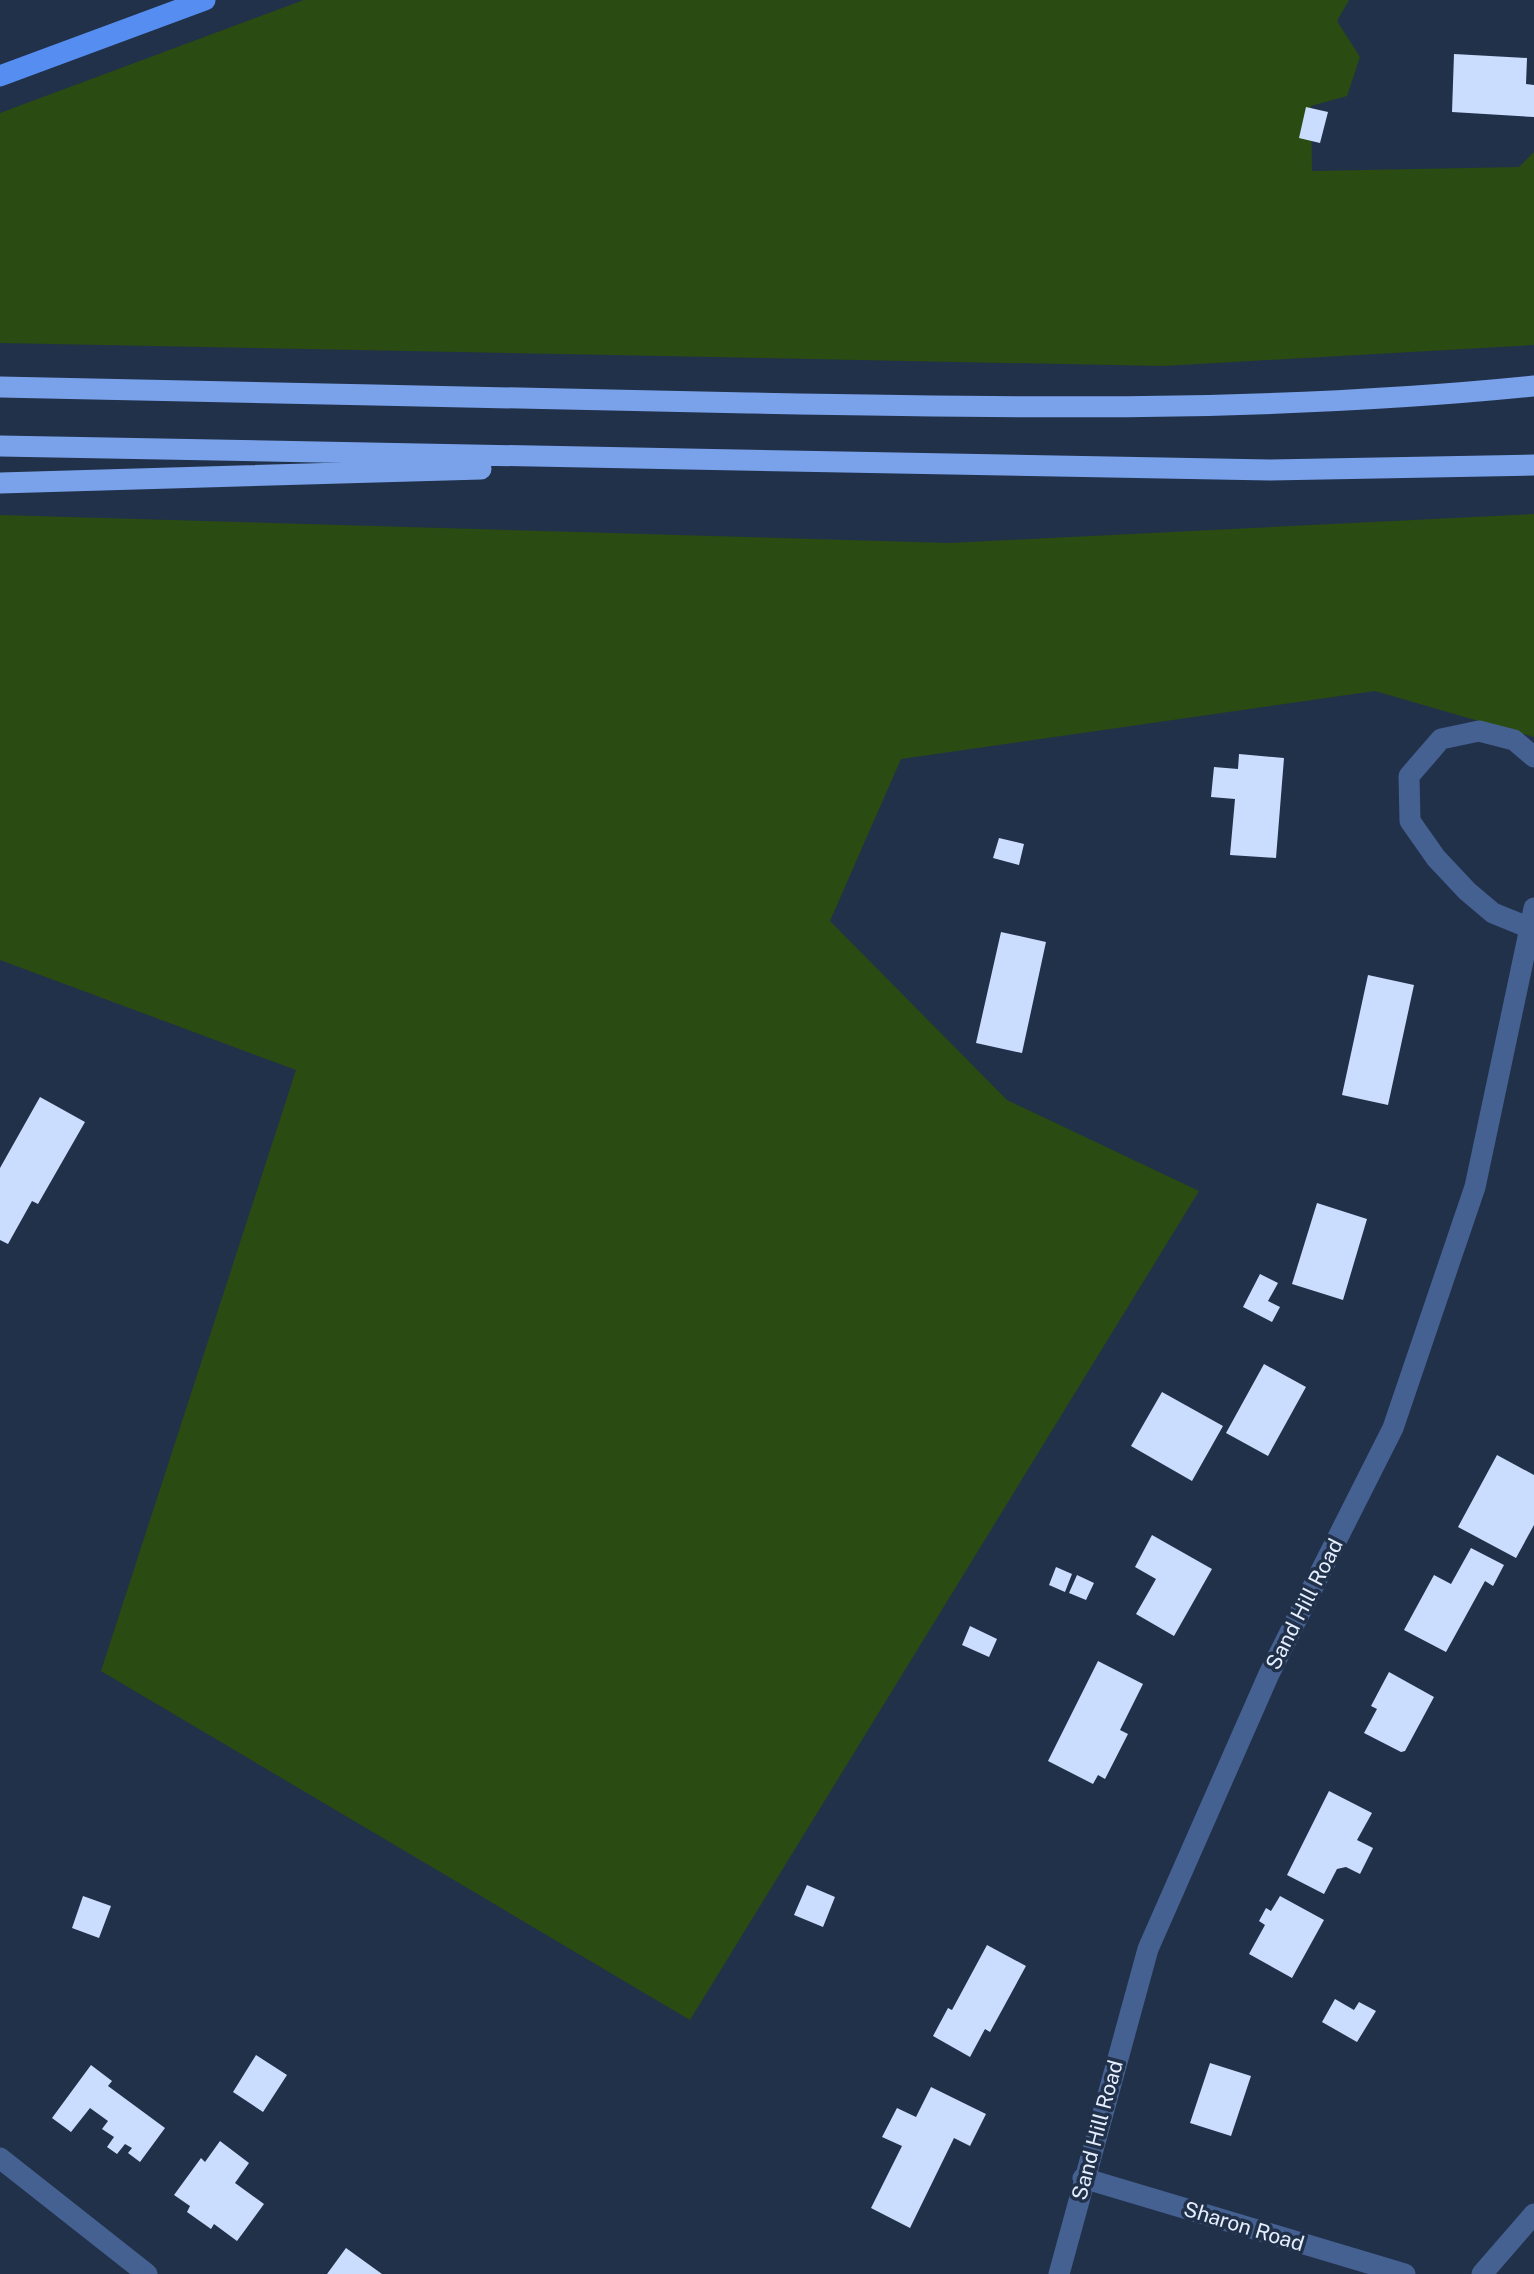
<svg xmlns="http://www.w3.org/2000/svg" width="1534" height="2274" font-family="'Public Sans',sans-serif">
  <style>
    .green { fill: #2a4b11 }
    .building { fill: #caddfe }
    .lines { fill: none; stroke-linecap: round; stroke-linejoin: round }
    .minor { stroke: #456191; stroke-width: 21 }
    .major { stroke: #558df1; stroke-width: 21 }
    .highway { stroke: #7aa2ea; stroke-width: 21 }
    .labels { text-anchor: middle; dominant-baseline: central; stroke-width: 7; stroke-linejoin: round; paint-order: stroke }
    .street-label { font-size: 21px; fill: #e4eeff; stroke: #22314a }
  </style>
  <rect width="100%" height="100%" fill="#22314a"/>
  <!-- green -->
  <path class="green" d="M 304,0 L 1349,0 L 1337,21 L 1360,57 L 1347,96 L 1311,106 L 1312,171 L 1519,167 L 1534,152 L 1534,345 L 1163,366 L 0,343 L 0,113 Z
    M 1534,514 L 1534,737 L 1375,691 L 901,759 L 830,921 L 1007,1100 L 1199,1191 L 690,2020 L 101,1671 L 296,1070 L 0,960 L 0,515 L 949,543 Z"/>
  <!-- building -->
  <path class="building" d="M 1454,54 L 1527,58 L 1526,84 L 1534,85 L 1534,117 L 1452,112 Z
    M 1306,107 L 1328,112 L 1320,143 L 1299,138 Z
    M 1239,754 L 1284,758 L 1276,858 L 1230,855 L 1235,799 L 1211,797 L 1214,767 L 1238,769 Z
    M 999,838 L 1024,844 L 1019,865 L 993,858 Z
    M 1001,932 L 1046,942 L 1022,1053 L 976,1043 Z
    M 1368,975 L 1414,985 L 1388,1105 L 1342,1095 Z
    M 40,1097 L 85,1122 L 38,1204 L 32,1201 L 8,1244 L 0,1240 L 0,1168 Z
    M 1317,1203 L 1367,1219 L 1343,1300 L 1292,1284 Z
    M 1260,1274 L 1278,1283 L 1268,1301 L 1280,1307 L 1272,1322 L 1243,1307 Z
    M 1264,1364 L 1306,1387 L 1268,1456 L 1226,1433 Z
    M 1162,1392 L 1223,1426 L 1192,1481 L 1131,1446 Z
    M 1497,1455 L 1534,1475 L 1534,1525 L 1516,1558 L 1458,1527 Z
    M 1152,1535 L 1212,1569 L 1174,1636 L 1136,1614 L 1156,1579 L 1135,1567 Z
    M 1471,1548 L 1504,1565 L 1493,1586 L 1485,1581 L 1446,1652 L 1404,1630 L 1434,1575 L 1451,1584 Z
    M 1056,1567 L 1072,1574 L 1065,1592 L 1049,1585 Z
    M 1077,1575 L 1094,1583 L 1086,1600 L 1069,1593 Z
    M 970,1626 L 997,1639 L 989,1657 L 962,1645 Z
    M 1098,1661 L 1143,1684 L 1120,1730 L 1128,1734 L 1105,1779 L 1098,1775 L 1093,1784 L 1048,1761 Z
    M 1389,1672 L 1434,1697 L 1405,1751 L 1401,1752 L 1364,1733 L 1377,1709 L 1371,1706 Z
    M 1329,1791 L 1372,1813 L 1357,1840 L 1373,1848 L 1360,1874 L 1346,1867 L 1337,1869 L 1324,1894 L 1287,1875 Z
    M 807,1885 L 835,1897 L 823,1927 L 794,1915 Z
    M 83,1896 L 111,1906 L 99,1938 L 72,1928 Z
    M 1280,1896 L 1324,1920 L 1292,1978 L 1249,1954 L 1265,1925 L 1259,1921 L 1266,1908 L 1271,1911 Z
    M 987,1945 L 1026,1966 L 990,2032 L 985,2029 L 970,2057 L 933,2036 L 948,2008 L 952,2010 Z
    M 1335,1999 L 1354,2010 L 1359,2002 L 1376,2011 L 1357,2042 L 1322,2022 Z
    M 256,2055 L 287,2075 L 263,2112 L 233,2092 Z
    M 1210,2063 L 1251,2076 L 1231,2136 L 1190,2123 Z
    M 91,2065 L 112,2081 L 108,2086 L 165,2128 L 140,2162 L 128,2153 L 132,2148 L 125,2144 L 117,2154 L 107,2147 L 114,2137 L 102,2129 L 108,2121 L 90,2108 L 71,2132 L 52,2118 Z
    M 931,2087 L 986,2114 L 970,2146 L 954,2138 L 910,2228 L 871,2208 L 902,2146 L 882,2137 L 897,2108 L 916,2117 Z
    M 220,2141 L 249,2163 L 235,2183 L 264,2204 L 237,2241 L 214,2224 L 211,2229 L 187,2212 L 190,2206 L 174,2195 L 201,2158 L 205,2162 Z
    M 346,2248 L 382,2274 L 327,2274 Z"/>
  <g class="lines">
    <!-- minor -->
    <path class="minor" d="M 1534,757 L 1514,740 L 1479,731 L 1441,739 L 1409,776 L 1410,821 L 1436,858 L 1467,891 L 1493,913 L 1530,928 L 1534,908
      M 0,2158 L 147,2274
      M 1083,2178 L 1405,2274
      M 1059,2274 L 1148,1949 L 1269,1674 L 1393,1428 L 1475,1187 L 1530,928
      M 1482,2274 L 1534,2214"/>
    <!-- major -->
    <path class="major" d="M 0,76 L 205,0"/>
    <!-- highway -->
    <path class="highway" d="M 0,387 C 249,392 499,398 748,403 C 1013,408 1269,413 1534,386
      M 0,446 L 1270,470 L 1534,465
      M 0,483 L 481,469"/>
  </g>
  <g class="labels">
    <!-- street labels -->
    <g class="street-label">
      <text transform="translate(1304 1604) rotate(-63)">Sand Hill Road</text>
      <text transform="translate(1097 2130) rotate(-75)">Sand Hill Road</text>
      <text transform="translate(1244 2226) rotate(17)">Sharon Road</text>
    </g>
  </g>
</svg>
